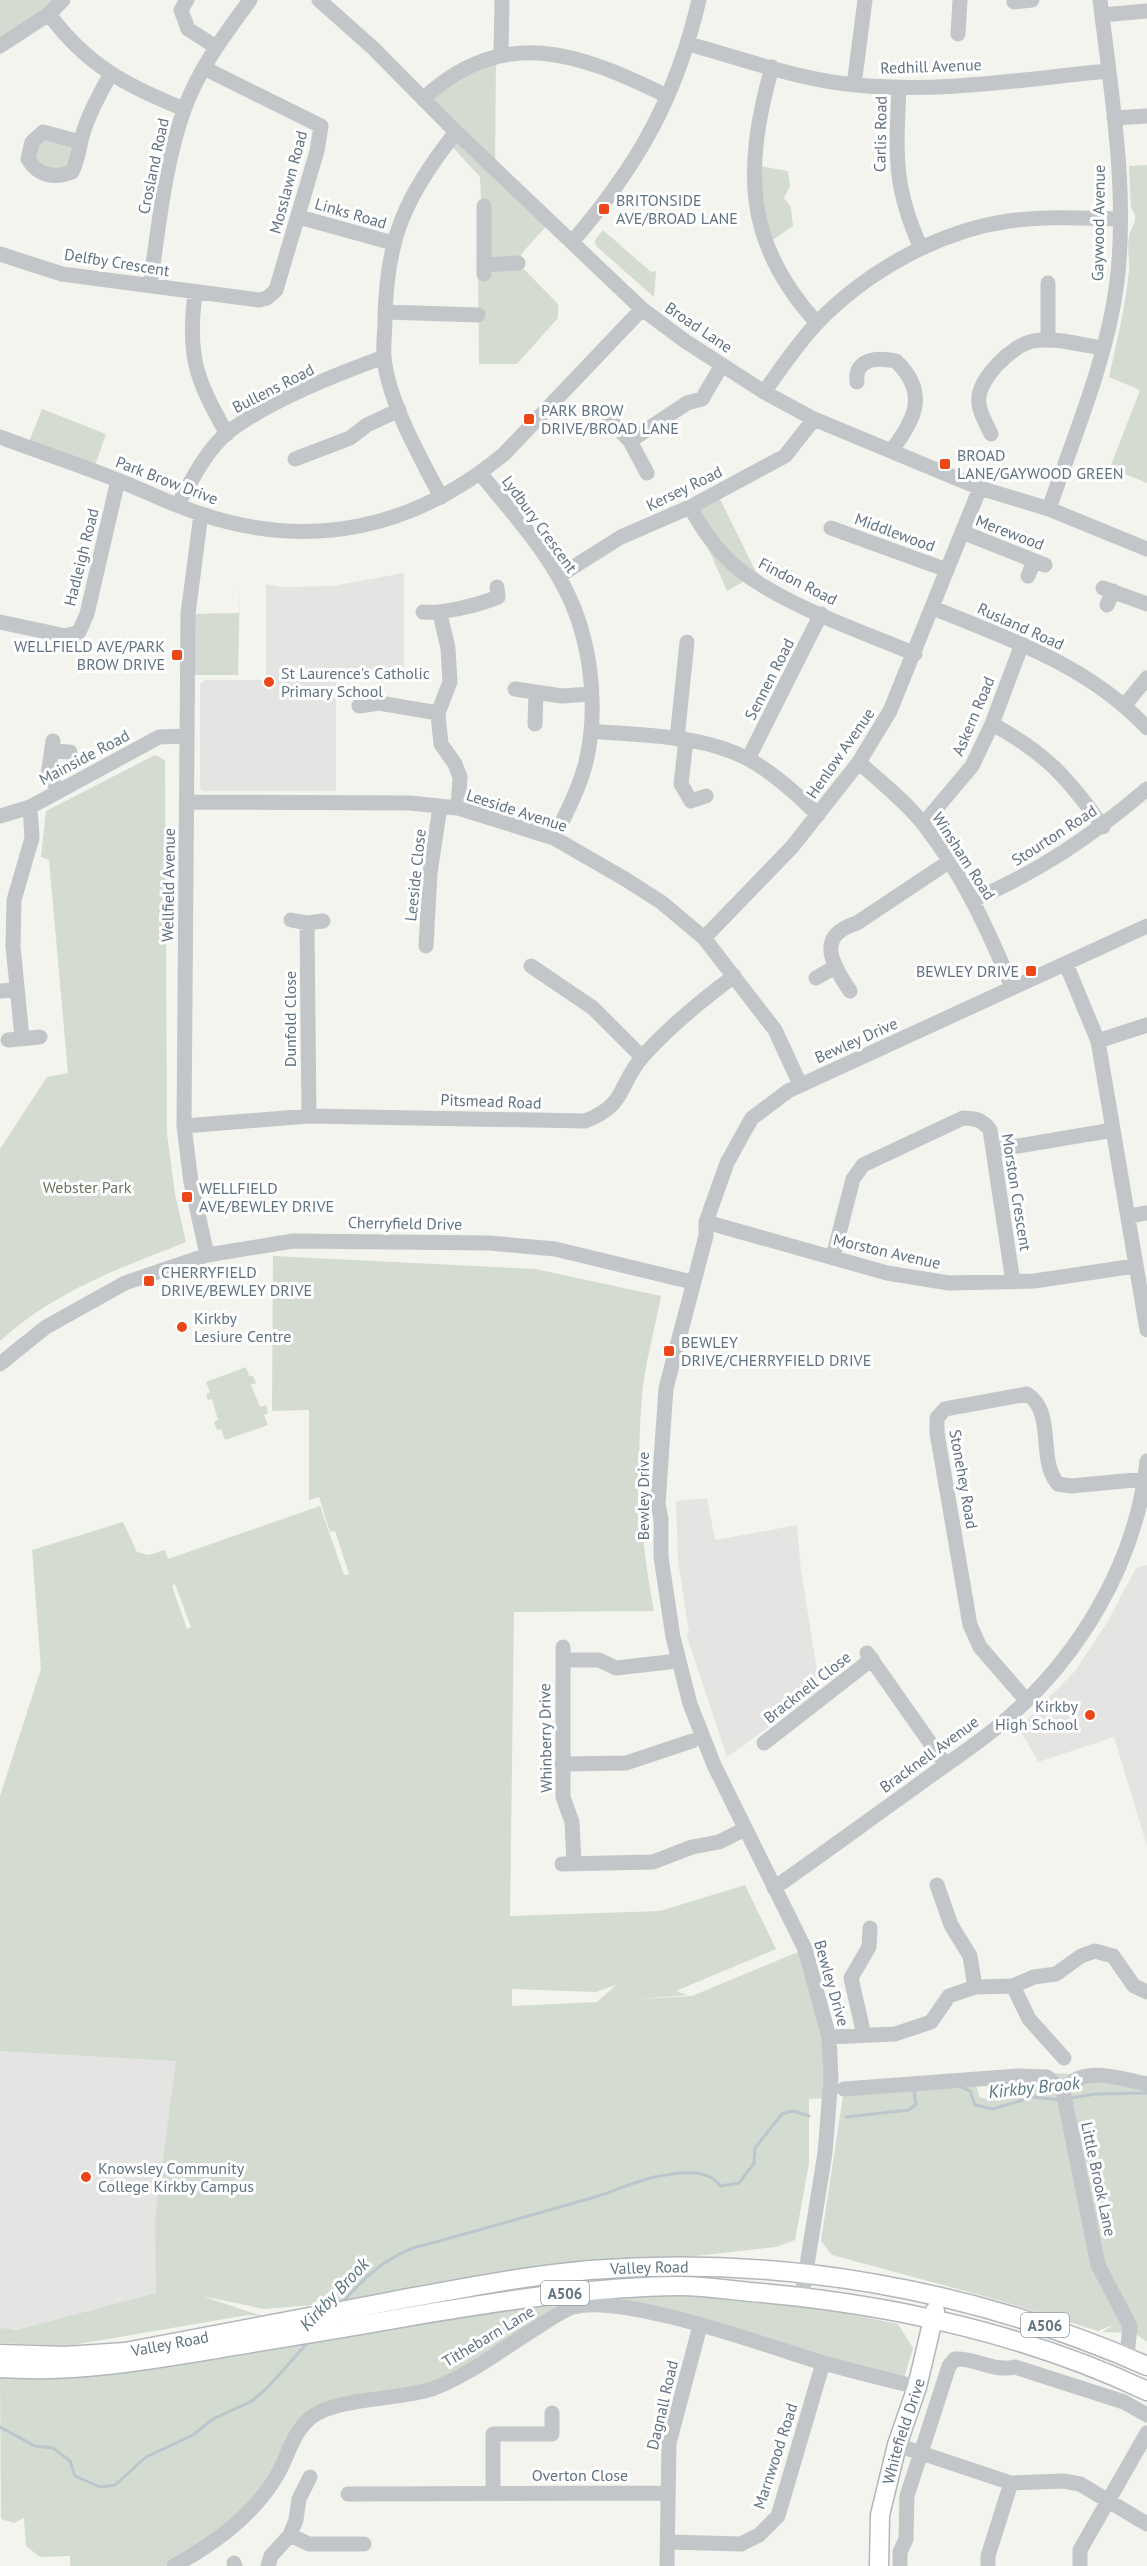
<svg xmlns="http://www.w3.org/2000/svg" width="1147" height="2566" font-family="'PT Sans',sans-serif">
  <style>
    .built { fill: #e4e5e3 }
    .green { fill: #d4dbd0; fill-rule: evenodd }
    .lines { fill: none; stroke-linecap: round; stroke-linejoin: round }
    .stream { stroke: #bbc7cc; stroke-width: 3 }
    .major-casing { stroke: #b3b7bb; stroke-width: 21 }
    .minor { stroke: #c3c6c9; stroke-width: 15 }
    .major { stroke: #fff; stroke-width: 18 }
    .poi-dot { fill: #ec4717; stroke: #fff; stroke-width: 2 }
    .labels { text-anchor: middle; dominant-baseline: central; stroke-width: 6; stroke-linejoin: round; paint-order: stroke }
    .shield { fill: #fff; stroke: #909da8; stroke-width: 1.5 }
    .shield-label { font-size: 15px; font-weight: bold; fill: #617382 }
    .street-label { font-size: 16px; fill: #617382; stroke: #fff }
    .poi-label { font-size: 16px; fill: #617382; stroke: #fff; text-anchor: start }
    .park-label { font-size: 16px; fill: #657960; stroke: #fff }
    .water-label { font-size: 18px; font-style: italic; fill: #5c7780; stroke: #fff }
  </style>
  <rect width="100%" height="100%" fill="#f4f4ef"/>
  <!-- built -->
  <path class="built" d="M 404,573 L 404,674 L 336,671 L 336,791 L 203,791 L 200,788 L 200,684 L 205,680 L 266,680 L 266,584 L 282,587 L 332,586 Z
    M 707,1498 L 715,1540 L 797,1525 L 801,1570 L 820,1690 L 727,1757 L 686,1634 L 689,1633 L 678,1561 L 676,1501 Z
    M 1147,1565 L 1147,1846 L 1114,1737 L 1038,1762 L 1019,1728 L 1075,1671 L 1108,1621 L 1136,1568 Z
    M 0,2050 L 176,2060 L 168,2294 L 48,2329 L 0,2329 Z"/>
  <!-- green -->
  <path class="green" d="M 0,0 L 63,0 L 0,55 Z
    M 496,55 L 495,168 L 551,221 L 522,253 L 518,263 L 558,304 L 558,318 L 517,364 L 479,364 L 478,279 L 484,265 L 480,177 L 448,142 L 456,132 L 423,99 Z
    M 43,132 L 80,142 L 72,172 L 35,171 L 32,142 Z
    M 753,165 L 788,171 L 790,186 L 784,198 L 791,207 L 793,226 L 767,244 Z
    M 1147,165 L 1147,483 L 1110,468 L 1140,390 L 1109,377 C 1117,342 1125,307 1129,271 C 1130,260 1126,243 1130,233 C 1134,223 1139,218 1131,208 L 1129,166 Z
    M 603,230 L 651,272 L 656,271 L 654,297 L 596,246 L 595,240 Z
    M 42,409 L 106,434 L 93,471 L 27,447 Z
    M 717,493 L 757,574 L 727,591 L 690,507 Z
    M 240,583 L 238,675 L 187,675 L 188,614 L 239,613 Z
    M 155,755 L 165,760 L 167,1134 L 175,1194 L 186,1242 C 116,1270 57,1290 0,1341 L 0,1149 L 47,1077 L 68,1073 L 49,860 L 41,857 L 46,811 Z
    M 273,1256 L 535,1269 L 661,1296 C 655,1329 645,1362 642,1396 C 636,1469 640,1539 654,1611 L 514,1612 L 510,1916 L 660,1911 L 745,1885 L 776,1949 L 676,1991 L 687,1995 L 639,1999 L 692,1996 L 805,1949 L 817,1992 L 829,2098 L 809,2099 L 809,2163 L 795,2240 L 776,2247 L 651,2261 L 510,2272 L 325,2304 L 264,2309 L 202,2296 L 262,2316 L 248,2315 L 67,2346 L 0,2343 L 0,2328 L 17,2330 L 156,2293 L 155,2219 L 176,2061 L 0,2051 L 0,1796 L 41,1669 L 32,1550 L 123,1522 L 137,1552 L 149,1555 L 165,1550 L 168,1559 L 320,1506 L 344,1575 L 349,1574 L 335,1531 L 330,1532 L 319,1497 L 309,1500 L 309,1410 L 272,1411 ZM 175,1584 L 191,1627 L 187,1629 L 172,1586 ZM 616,1985 L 597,2002 L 512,2006 L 512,1989 L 596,1992 Z
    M 246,1367 L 249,1376 L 253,1376 L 256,1383 L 251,1385 L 260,1407 L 266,1405 L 268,1413 L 264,1415 L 268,1425 L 225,1440 L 221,1429 L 217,1430 L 214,1422 L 218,1420 L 212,1399 L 208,1400 L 206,1394 L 210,1392 L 206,1382 Z
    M 1038,2073 L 1125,2075 L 1147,2088 L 1147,2342 L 1135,2333 L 1103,2332 L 1113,2325 L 1098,2331 L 991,2298 L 832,2255 L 821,2241 L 844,2089 L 975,2080 L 979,2097 L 987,2099 L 998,2087 L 1018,2088 L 1041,2077 Z
    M 682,2295 C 755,2297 827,2308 898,2324 L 913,2348 L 904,2378 L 583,2300 Z
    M 574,2300 L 453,2375 L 426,2386 L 333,2401 L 246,2506 L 202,2543 L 165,2566 L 70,2566 L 70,2556 L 40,2557 L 26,2546 L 24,2518 L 14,2523 L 1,2519 L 0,2374 L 361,2332 Z"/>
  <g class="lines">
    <!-- stream -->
    <path class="stream" d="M 961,2087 L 970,2091 L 975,2105 L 993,2109 L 1033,2097 L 1061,2100
      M 1070,2098 L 1096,2094 L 1147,2093
      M 846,2117 L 909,2110 L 916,2104 L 914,2092 L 917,2090
      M 342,2303 C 363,2279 382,2260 413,2248 C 474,2232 535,2214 595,2197 C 619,2190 640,2178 666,2175 C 683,2172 710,2170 720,2186 L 739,2183 L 754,2163 L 755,2148 L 782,2114 L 793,2111 L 809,2116
      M 0,2427 L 35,2446 L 53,2448 L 70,2461 L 75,2476 L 100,2487 L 115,2485 L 146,2457 L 193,2435 L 213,2419 L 252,2401 L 268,2387 L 310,2340"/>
    <!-- major casing -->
    <g class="major-casing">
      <g id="major">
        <path id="s1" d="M 0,2354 L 65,2356 L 125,2352 C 214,2335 304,2318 393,2301 C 458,2289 523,2276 590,2270 C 780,2255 973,2289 1147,2366"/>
        <path d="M 0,2368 C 74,2373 143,2361 216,2349 C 281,2338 347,2328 412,2316 C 501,2301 590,2287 680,2286 C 707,2286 735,2291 762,2293 C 893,2305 1028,2335 1147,2391"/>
        <path id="s2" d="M 879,2566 L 880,2515 L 897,2445 L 917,2387 L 935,2311"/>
      </g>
    </g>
    <!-- minor -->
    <path class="minor" d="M 187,0 L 181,10 L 188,29 L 216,47
      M 319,0 L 373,48 L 456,132 L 642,309 L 685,341 L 764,392 L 814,419 L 980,488 L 1049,509 L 1147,549
      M 1014,2 L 1032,0
      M 49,14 C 86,65 127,86 184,109
      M 1102,15 L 1147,11
      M 958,34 L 960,0
      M 688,44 C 737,57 788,76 839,83 C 928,95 1018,80 1107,71
      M 0,46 L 49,14 L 63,0
      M 501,54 L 502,0
      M 772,67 C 744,168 743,242 817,323
      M 854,85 L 865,0
      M 899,88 C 896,155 893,186 921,248
      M 423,99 C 503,24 579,53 667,96
      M 1114,118 L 1147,116
      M 80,142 L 43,132 L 32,142 L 28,159 C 38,176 54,179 72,172 C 78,159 78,155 81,141 C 86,118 99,96 110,75
      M 484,206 L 484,274
      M 299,217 L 393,243
      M 573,241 C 638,165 676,98 699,0
      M 0,254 L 62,274 L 259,300 L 267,298 L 276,290 L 317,151 L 321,126 L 204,68
      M 484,265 L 518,263
      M 150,285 C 159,227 164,166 184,110 C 198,70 225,34 250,0
      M 195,293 C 187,357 196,379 227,434
      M 385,312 L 478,315
      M 1048,340 L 1048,283
      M 857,382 C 854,358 878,357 896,361 C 929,393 915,420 891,451
      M 764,392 C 781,369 797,344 817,323 C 866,272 938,231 1009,221 C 1045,216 1082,218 1119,219
      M 610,420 L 630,441
      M 991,434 C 987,425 980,414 979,404 C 975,381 1012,345 1033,341 C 1054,337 1081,345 1103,348
      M 0,437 C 40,452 80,465 120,481 C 147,492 173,505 201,514 C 312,551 415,528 504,454 L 642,309
      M 295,459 L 350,438 L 367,425 L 399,410
      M 647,473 L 630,441 L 687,403 L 702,399 L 722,365
      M 481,474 C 507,507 537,539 558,576 C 590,629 600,702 586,762 C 579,789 566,814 554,838
      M 441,497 C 420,457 388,401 384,357 C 383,345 385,332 385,320 C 386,238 406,195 456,132
      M 178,504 C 192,480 205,452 227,433 C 266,402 337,374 384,357
      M 690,507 C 703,531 719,554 741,571 C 788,607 861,631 915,654
      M 1049,509 C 1074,436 1107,360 1117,282 C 1128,191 1111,90 1100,0
      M 201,514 L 188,614 L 184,1126 L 191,1182 L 207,1255
      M 831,528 L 947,570
      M 962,532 L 1045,565
      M 559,576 L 621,537 L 690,507 L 785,456 L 814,419
      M 1028,576 L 1034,561
      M 1103,588 L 1147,604
      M 1107,605 L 1113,591
      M 933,608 C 1010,639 1089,666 1147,728
      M 423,612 C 442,614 479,605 498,597 L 497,587
      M 440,614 L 448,648 L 450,682 L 438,713 L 439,725 L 441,744 L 455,764 L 460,777 L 458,808
      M 0,622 L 66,636 L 79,632 L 87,614 L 118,480
      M 515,689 L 562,696 L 591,694
      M 1125,705 L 1147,678
      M 359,706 L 379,703 L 438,713
      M 535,724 L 536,693
      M 992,724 C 1046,753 1068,778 1103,827
      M 591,731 C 642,736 703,734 750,760 C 775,774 798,795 818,815
      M 677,739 L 687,642
      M 686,740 L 681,784 L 691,801 L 706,796
      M 53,741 L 48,775 L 59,790
      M 52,751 L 70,752
      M 748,759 L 821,614
      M 859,762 C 880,782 907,802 925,826 C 963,875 988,930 1012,987
      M 187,802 L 410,803 L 458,808 L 554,838 L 625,879 L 661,902 L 704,938 L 775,1030 L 800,1084
      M 0,816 L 30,807 L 159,737 L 186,736
      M 924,823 L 972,766 L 992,724 L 1022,644
      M 973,900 C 1039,872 1093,835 1147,789
      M 291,920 L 307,923 L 323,921
      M 307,923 L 309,1116
      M 704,938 L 792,847 L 859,762 L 890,711 L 980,488
      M 426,946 L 430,873 L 440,807
      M 1066,964 L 1098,1041 L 1147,1330
      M 531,966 L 593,1008 L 642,1057
      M 816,978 L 835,967
      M 0,991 L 16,990
      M 850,991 C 832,964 815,936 857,923 L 950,861
      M 22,1038 L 13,946 L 14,900 L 32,838 L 30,807
      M 8,1040 L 40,1037
      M 1098,1041 L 1147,1025
      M 184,1126 L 309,1116 L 585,1121 C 628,1105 618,1083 644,1055 C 671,1025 702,1000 734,976
      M 994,1150 L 1113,1130
      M 1129,1216 L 1147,1213
      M 706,1222 L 887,1273 L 949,1283 L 1034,1281 L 1135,1266
      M 833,1257 L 853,1179 L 863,1165 L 963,1118 C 975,1118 983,1120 990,1130 L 1013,1282
      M 0,1364 L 46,1327 L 125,1283 L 207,1255 L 293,1241 L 490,1243 L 555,1249 L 692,1282
      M 563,1647 L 563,1797 L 572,1822 L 574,1863
      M 867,1653 L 945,1764
      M 563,1660 L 599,1660 L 616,1668 L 669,1662
      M 1026,1700 L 980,1647 L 970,1625 L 937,1433 L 937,1418 L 945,1409 L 1027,1394 C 1056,1412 1037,1460 1058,1484 L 1071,1486 L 1145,1479
      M 764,1743 L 872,1659
      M 562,1764 L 626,1763 L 692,1741
      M 562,1864 L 653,1862 L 692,1847 L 719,1842 L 745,1829
      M 937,1885 L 951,1925 L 970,1956 L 975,1987
      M 774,1888 C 820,1856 866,1822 911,1790 C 939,1769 969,1750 996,1728 C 1077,1662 1136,1565 1147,1461
      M 1013,1986 L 1029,2019 L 1064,2058
      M 864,2035 L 851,1978 L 869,1947 L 870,1928
      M 829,2037 L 895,2034 L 931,2022 L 949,1996 L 975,1987 L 1013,1986 L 1034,1977 L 1056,1974 L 1081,1956 L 1095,1951 L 1113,1956 L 1134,1986 L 1147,1992
      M 844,2089 L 1018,2076 L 1047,2077 L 1063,2091
      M 802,2296 L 825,2153 L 831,2078 L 829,2037 L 805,1949 L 714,1765 L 690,1704 L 673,1637 L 661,1557 L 661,1519 L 658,1504 L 666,1388 L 706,1236 L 706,1222 L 727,1163 L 744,1132 L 752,1118 L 788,1091 L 1147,926
      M 1127,2357 L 1130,2326 L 1098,2265 L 1063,2091 C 1082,2064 1120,2079 1147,2084
      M 897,2445 L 1011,2483 L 1063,2481 L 1080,2484 L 1147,2524
      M 493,2493 L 493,2434 L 552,2434 L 552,2413
      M 348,2494 L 667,2493
      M 290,2535 L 309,2544 L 364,2544
      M 668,2542 L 741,2544 L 759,2535 L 778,2516 L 823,2363
      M 234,2563 L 235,2566
      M 174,2566 C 213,2544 252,2517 276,2477 C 288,2458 291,2435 309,2419 C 334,2397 400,2400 432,2389 C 470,2375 503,2348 538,2327 C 549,2320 561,2311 573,2307 C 623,2293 767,2346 820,2362 C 852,2371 885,2379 917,2387
      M 268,2566 L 271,2556 L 290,2535 L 296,2520 L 299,2499 L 310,2477
      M 667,2566 L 669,2443 L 700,2326
      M 900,2566 L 900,2552 L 906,2539 L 907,2496 L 949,2366 L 955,2359 C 978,2358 991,2372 1015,2367 L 1124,2402 L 1147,2415
      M 988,2566 L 988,2556 L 1011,2483
      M 1080,2566 L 1080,2550 L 1147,2433"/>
    <!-- major -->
    <use href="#major" class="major"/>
  </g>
  <!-- markers -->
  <g class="poi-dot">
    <rect x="598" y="203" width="12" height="12" rx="3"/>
    <rect x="523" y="413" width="12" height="12" rx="3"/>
    <rect x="939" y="458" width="12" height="12" rx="3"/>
    <rect x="171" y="649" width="12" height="12" rx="3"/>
    <circle cx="269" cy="682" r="6"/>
    <rect x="1025" y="965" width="12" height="12" rx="3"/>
    <rect x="181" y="1191" width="12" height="12" rx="3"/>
    <rect x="143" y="1275" width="12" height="12" rx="3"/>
    <circle cx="182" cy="1327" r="6"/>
    <rect x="663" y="1345" width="12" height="12" rx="3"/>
    <circle cx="1090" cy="1715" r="6"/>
    <circle cx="86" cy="2177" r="6"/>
  </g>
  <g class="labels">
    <!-- shield labels -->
    <g class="shield">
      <rect x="541" y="2281" width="48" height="24" rx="4.5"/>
      <rect x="1021" y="2313" width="48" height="24" rx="4.5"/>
    </g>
    <g class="shield-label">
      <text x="565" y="2293">A506</text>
      <text x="1045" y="2325">A506</text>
    </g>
    <!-- street labels -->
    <g class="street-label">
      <text transform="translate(931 66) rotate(-2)">Redhill Avenue</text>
      <text transform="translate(880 134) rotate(-89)">Carlis Road</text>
      <text transform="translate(153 166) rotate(-78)">Crosland Road</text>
      <text transform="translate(288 182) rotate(-75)">Mosslawn Road</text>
      <text transform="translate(351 213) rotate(16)">Links Road</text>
      <text transform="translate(1098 223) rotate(-89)">Gaywood Avenue</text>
      <text transform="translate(117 262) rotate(9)">Delfby Crescent</text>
      <text transform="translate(699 327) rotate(34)">Broad Lane</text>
      <text transform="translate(273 388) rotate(-27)">Bullens Road</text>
      <text transform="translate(167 480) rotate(21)">Park Brow Drive</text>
      <text transform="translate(684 488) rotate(-26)">Kersey Road</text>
      <text transform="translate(540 524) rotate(54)">Lydbury Crescent</text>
      <text transform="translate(895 532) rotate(20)">Middlewood</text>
      <text transform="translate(1010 532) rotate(21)">Merewood</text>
      <text transform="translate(81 557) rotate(-76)">Hadleigh Road</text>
      <text transform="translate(798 581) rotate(27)">Findon Road</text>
      <text transform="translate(1021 626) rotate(24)">Rusland Road</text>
      <text transform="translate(769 679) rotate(-63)">Sennen Road</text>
      <text transform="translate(973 716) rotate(-67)">Askern Road</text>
      <text transform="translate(840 753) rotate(-55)">Henlow Avenue</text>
      <text transform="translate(84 757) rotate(-28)">Mainside Road</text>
      <text transform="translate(517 810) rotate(18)">Leeside Avenue</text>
      <text transform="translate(1054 835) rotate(-33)">Stourton Road</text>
      <text transform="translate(964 856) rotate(57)">Winsham Road</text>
      <text transform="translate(415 875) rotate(-84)">Leeside Close</text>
      <text transform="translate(168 885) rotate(-89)">Wellfield Avenue</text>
      <text transform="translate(290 1019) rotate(-90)">Dunfold Close</text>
      <text transform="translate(856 1040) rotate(-24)">Bewley Drive</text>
      <text transform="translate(491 1101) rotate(2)">Pitsmead Road</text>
      <text transform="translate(1017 1192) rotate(81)">Morston Crescent</text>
      <text transform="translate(405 1223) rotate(1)">Cherryfield Drive</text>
      <text transform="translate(887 1251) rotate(13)">Morston Avenue</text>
      <text transform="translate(964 1479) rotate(80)">Stonehey Road</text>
      <text transform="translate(643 1496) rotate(-90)">Bewley Drive</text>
      <text transform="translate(807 1687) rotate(-38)">Bracknell Close</text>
      <text transform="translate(545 1738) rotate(-91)">Whinberry Drive</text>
      <text transform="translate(929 1754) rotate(-36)">Bracknell Avenue</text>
      <text transform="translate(832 1983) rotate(74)">Bewley Drive</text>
      <text transform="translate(1099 2179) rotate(78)">Little Brook Lane</text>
      <text stroke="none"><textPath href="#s1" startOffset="657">Valley Road</textPath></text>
      <text transform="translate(488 2336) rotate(-31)">Tithebarn Lane</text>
      <text stroke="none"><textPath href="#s1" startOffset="171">Valley Road</textPath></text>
      <text transform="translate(662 2405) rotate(-77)">Dagnall Road</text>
      <text stroke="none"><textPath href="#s2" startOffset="138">Whitefield Drive</textPath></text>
      <text transform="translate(775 2456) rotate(-72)">Marnwood Road</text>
      <text x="580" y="2475">Overton Close</text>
    </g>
    <!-- poi labels -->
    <g class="poi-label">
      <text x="616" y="200">BRITONSIDE<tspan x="616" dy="18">AVE/BROAD LANE</tspan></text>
      <text x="541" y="410">PARK BROW<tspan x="541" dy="18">DRIVE/BROAD LANE</tspan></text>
      <text x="957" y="455">BROAD<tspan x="957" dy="18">LANE/GAYWOOD GREEN</tspan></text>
      <text x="165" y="646" text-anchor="end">WELLFIELD AVE/PARK<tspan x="165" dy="18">BROW DRIVE</tspan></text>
      <text x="281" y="673">St Laurence's Catholic<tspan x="281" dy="18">Primary School</tspan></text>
      <text x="1019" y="971" text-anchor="end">BEWLEY DRIVE</text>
      <text x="199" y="1188">WELLFIELD<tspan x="199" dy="18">AVE/BEWLEY DRIVE</tspan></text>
      <text x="161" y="1272">CHERRYFIELD<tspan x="161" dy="18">DRIVE/BEWLEY DRIVE</tspan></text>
      <text x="194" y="1318">Kirkby<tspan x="194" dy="18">Lesiure Centre</tspan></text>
      <text x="681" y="1342">BEWLEY<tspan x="681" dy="18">DRIVE/CHERRYFIELD DRIVE</tspan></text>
      <text x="1078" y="1706" text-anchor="end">Kirkby<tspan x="1078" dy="18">High School</tspan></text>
      <text x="98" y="2168">Knowsley Community<tspan x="98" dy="18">College Kirkby Campus</tspan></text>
    </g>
    <!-- park labels -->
    <g class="park-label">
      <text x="87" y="1187">Webster Park</text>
    </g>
    <!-- water labels -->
    <g class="water-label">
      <text transform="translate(1034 2087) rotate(-6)">Kirkby Brook</text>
      <text transform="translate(334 2294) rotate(-47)">Kirkby Brook</text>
    </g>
  </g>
</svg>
